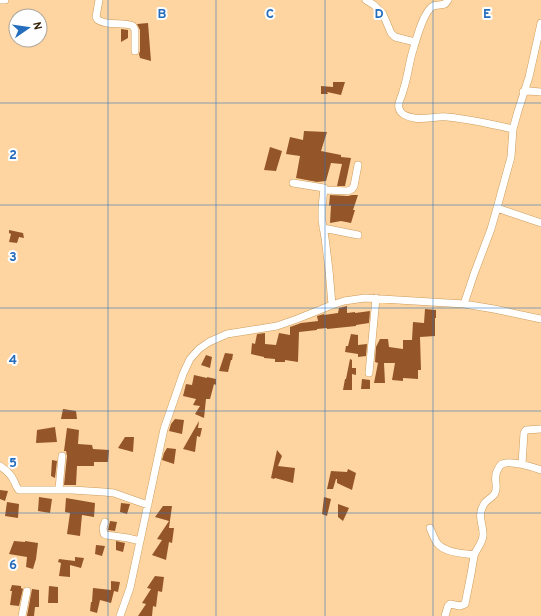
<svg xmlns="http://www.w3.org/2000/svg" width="541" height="616" font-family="Overpass,sans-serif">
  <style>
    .building { fill: #945529 }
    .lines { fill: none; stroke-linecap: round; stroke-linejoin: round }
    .minor-casing { stroke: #cc9c5a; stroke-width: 8 }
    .minor { stroke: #fff; stroke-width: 7 }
    .grid { fill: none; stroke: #246dbd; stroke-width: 1; stroke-opacity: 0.55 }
    .grid-label { font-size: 13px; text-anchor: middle; font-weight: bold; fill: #246dbd; stroke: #fefefe; stroke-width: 4; stroke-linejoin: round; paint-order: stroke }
  </style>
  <rect width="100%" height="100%" fill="#fed5a1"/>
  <!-- building -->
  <path class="building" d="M 148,23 L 151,61 L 140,58 L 139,54 L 140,51 L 140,30 L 137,24 Z
    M 121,29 L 128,30 L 128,38 L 121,42 Z
    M 333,82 L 345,82 L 341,95 L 327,92 L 328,94 L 321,94 L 321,86 L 333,87 Z
    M 304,131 L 327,132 L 321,151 L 341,155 L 341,157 L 351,158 L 345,186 L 337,186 L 342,164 L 331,163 L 326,181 L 317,182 L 296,178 L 300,156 L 286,154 L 290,137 L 303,140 Z
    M 270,147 L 282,151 L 276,171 L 264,170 Z
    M 330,195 L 348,196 L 352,195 L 358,195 L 353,210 L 355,210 L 351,223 L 341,221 L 330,223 L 331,205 L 329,206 Z
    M 9,230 L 23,233 L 24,238 L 19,237 L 17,243 L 9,242 L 11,234 L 9,233 Z
    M 347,306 L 347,313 L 355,312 L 355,313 L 370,311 L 369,323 L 356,325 L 356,326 L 327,329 L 327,328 L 317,329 L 317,330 L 299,332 L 298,362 L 285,360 L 285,362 L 275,362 L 275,359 L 264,358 L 264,357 L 251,354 L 252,343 L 255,344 L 257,334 L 265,333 L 265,344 L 276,345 L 279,333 L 290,335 L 290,327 L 301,323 L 318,321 L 317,316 L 324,314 L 324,315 L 338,313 L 339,308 Z
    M 425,309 L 436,310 L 436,318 L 435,318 L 435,336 L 420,337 L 421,370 L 418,370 L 418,379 L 403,378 L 403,381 L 392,380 L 395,363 L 384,363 L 385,383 L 374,383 L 378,363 L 375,362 L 376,347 L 380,339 L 388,339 L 389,347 L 403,349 L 403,340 L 412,340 L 413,322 L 424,323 Z
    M 351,334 L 358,335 L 358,345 L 367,344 L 366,356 L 358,357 L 358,354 L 345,352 L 346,346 L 348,346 Z
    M 225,353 L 233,354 L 232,360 L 231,360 L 228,372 L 219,371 Z
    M 206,355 L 212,357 L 210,368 L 201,365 Z
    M 350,359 L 352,360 L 352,368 L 356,368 L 356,375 L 352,374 L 352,390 L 343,390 L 345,379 L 346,379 Z
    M 194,375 L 207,378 L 207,377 L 216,379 L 216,385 L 214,384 L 210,399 L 206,399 L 204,418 L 195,414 L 200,406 L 193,405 L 196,399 L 183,396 L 186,384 L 192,385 Z
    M 362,379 L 370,380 L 370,389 L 361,389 Z
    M 63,409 L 76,411 L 77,419 L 61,419 Z
    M 175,419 L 184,420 L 182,434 L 169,431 L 171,424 Z
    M 199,421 L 198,428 L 202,428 L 200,437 L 197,436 L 195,452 L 183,449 Z
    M 55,427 L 57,442 L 36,443 L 37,430 Z
    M 67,428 L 79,430 L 78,444 L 92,445 L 93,449 L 109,450 L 108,462 L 94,462 L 94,466 L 77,466 L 76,485 L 64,485 L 67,456 L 66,451 L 64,451 Z
    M 125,437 L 134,437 L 133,452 L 118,448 Z
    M 167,448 L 176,449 L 174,464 L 162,460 L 164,453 Z
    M 277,450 L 282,456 L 278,466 L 295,468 L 293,483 L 275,478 L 274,479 L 271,478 Z
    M 52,460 L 57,461 L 55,478 L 51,476 Z
    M 348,469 L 356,473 L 352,490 L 337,483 L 337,479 L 336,479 L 333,489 L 327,489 L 331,471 L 347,472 Z
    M 0,490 L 8,491 L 5,501 L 0,499 Z
    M 39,497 L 52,499 L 50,513 L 38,511 Z
    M 324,497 L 331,499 L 327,516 L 322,514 Z
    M 66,498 L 95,503 L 94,517 L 82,515 L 80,536 L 67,534 L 70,513 L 65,512 Z
    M 7,502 L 19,504 L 18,518 L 5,516 Z
    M 121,503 L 130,504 L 127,514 L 120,512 Z
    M 338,504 L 349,508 L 343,521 L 338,517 Z
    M 163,506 L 172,506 L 169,528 L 174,528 L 172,543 L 169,542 L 166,560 L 152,555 L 162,540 L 157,539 L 169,521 L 155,517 Z
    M 110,521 L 117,522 L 115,531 L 108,530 Z
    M 14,541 L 25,542 L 25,541 L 38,543 L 36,559 L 33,569 L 26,567 L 27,557 L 9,554 Z
    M 116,541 L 125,543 L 123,552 L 116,550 Z
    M 96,545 L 105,546 L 102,556 L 95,554 Z
    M 75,557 L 84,558 L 81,568 L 70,565 L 70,577 L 59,576 L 61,563 L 58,562 L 59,559 L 75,561 Z
    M 155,576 L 164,577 L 162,592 L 158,591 L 156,607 L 153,606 L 152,616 L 138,616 L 146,604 L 142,603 L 151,589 L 147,588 Z
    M 111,581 L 120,582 L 118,592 L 114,591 L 111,603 L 100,600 L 97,613 L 90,611 L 91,602 L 92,602 L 93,588 L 111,590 Z
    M 12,585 L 21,586 L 21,588 L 23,589 L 19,606 L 10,605 L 12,591 L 10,591 Z
    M 49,586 L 58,587 L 58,603 L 48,603 Z
    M 32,589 L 39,590 L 39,607 L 35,607 L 34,616 L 27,616 Z"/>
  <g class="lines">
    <!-- minor casing -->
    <g class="minor-casing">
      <path id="minor" d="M 0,0 L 5,0
        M 99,0 L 96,17 L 98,20 C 110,27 122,21 133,26 L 135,30 L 135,51
        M 366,0 L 374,5 L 383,14 L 391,33 L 395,37 L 415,42
        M 448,0 L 445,4 C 441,5 437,5 433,6 C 424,11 417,37 414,47 C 409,61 408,77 403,91 C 402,97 397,103 399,108 C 400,114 408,117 414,118 C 424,120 436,116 447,117 C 469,119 491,124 513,129
        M 523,92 L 529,91 L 541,92
        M 293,183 L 324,188 L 322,207 L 322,221 L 325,238 L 329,270 L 332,305
        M 325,190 L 348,191 L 352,189 L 354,186 L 358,165
        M 497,208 L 541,223
        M 323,228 L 358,235
        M 464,304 L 474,274 L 491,229 L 497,208 L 511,157 L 513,129 L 518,111 L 529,77 L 541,23
        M 369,373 L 376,298
        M 522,464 L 524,433 L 526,430 L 541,429
        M 0,466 C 6,470 11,474 14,481 C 16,485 16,487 19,490 L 72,490 L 104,492 L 114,493 L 125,497 L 148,505
        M 59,489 L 62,456
        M 105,522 L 103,528 L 104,534 L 106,535 L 128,538 L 140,541
        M 430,528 C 432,533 434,538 437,543 C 445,553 462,553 474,555
        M 22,616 L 27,591
        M 120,616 L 130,588 L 164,429 L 183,374 L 190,359 L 199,349 L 209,342 L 227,334 L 277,326 L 297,319 L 332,305 L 344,301 L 365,298 L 464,304 L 494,309 L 541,319
        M 445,616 L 448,606 L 450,604 L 460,606 L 465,604 C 467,594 469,584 471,574 C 472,568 473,562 474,556 C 476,549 482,544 483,536 C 484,526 477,517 483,506 C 485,500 493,498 495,493 C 499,485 492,479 498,469 C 499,467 500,465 502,464 C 510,460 533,467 541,470"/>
    </g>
    <!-- minor -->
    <use href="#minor" class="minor"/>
  </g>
  <!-- grid -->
  <path class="grid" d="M 108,0 L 108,616M 216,0 L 216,616M 325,0 L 325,616M 433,0 L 433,616M 0,103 L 541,103M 0,205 L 541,205M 0,308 L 541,308M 0,411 L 541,411M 0,513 L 541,513"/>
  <g class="grid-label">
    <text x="162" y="18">B</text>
    <text x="270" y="18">C</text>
    <text x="379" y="18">D</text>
    <text x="487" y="18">E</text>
    <text x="13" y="159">2</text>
    <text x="13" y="261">3</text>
    <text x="13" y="364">4</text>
    <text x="13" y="467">5</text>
    <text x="13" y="569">6</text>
  </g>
  <!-- north arrow -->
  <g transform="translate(28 28) rotate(77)"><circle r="19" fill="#fefefe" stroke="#aea69b"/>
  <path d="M0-3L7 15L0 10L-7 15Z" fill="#246dbd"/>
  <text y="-6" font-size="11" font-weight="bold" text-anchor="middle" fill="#362307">N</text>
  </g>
</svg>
